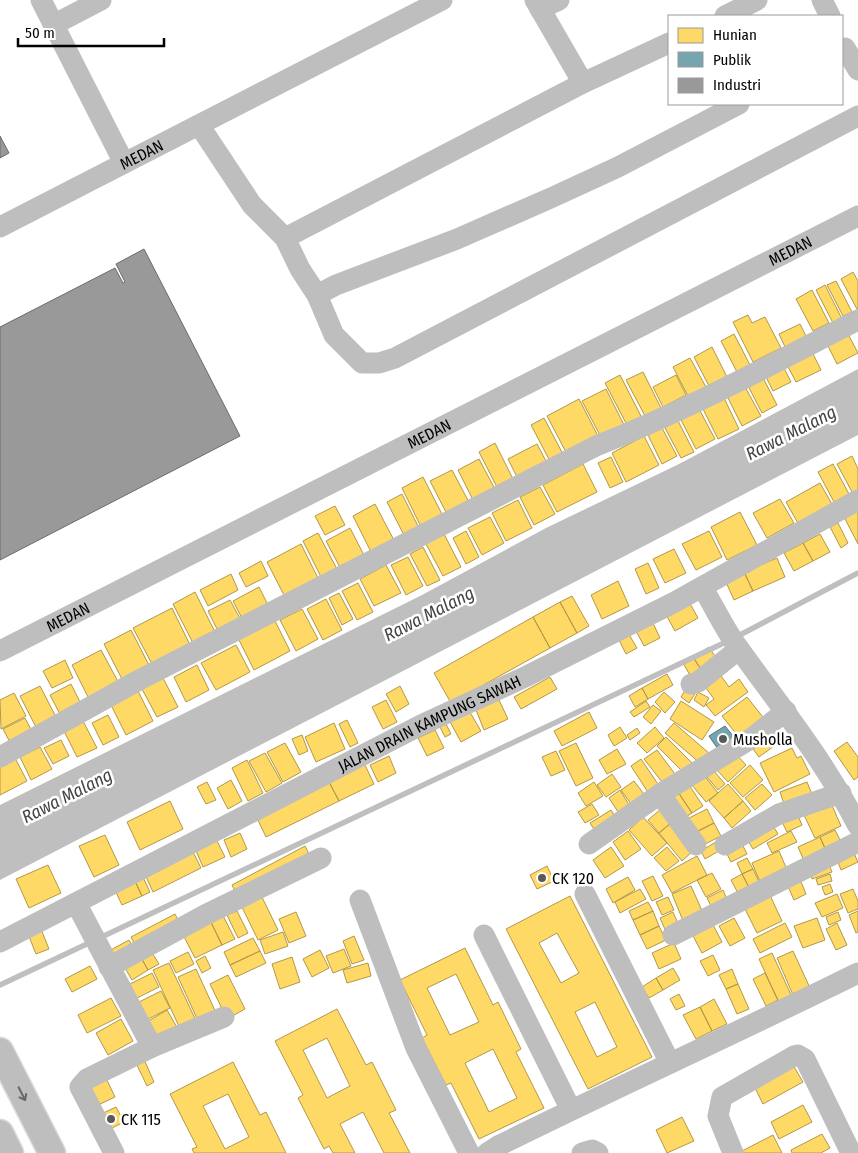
<svg xmlns="http://www.w3.org/2000/svg" width="858" height="1153" font-family="'Fira Sans Condensed',sans-serif">
  <style>
    .water { fill: #bfbfbf }
    .homes { fill: #ffd966; stroke: #b29847; fill-rule: evenodd }
    .public { fill: #76a5af; stroke: #53747a }
    .industry { fill: #999; stroke: #6b6b6b }
    .lines { fill: none; stroke-linecap: round; stroke-linejoin: round }
    .stream { stroke: #bfbfbf; stroke-width: 5.5 }
    .major-casing { stroke: #dbdbdb; stroke-width: 29 }
    .minor { stroke: #bebebe; stroke-width: 21 }
    .major { stroke: #bebebe; stroke-width: 26 }
    .oneway { stroke: #686868 }
    .poi-dot { fill: #595959; stroke: #fff; stroke-width: 2 }
    .labels { text-anchor: middle; dominant-baseline: central; stroke-width: 5; stroke-linejoin: round; paint-order: stroke }
    .street-label { font-size: 16px; fill: #000; stroke: #fff }
    .poi-label { font-size: 16px; fill: #000; stroke: #fff; text-anchor: start }
    .water-label { font-size: 18px; font-style: italic; fill: #444; stroke: #fff }
  </style>
  <rect width="100%" height="100%" fill="#fff"/>
  <!-- water -->
  <path class="water" d="M 858,369 L 858,435 L 0,880 L 0,805 L 422,595 L 546,528 L 679,464 Z"/>
  <!-- homes -->
  <path class="homes" d="M 853,272 L 858,281 L 858,311 L 841,279 Z
    M 836,281 L 852,312 L 843,316 L 827,285 Z
    M 825,285 L 842,319 L 833,323 L 816,290 Z
    M 812,290 L 829,323 L 813,331 L 796,299 Z
    M 748,315 L 752,323 L 765,317 L 781,348 L 753,362 L 733,322 Z
    M 800,324 L 807,338 L 786,349 L 779,334 Z
    M 846,330 L 858,353 L 837,364 L 825,340 Z
    M 734,334 L 750,365 L 737,372 L 721,341 Z
    M 712,347 L 727,377 L 709,386 L 694,357 Z
    M 811,350 L 821,370 L 796,382 L 786,363 Z
    M 690,358 L 706,387 L 688,396 L 673,367 Z
    M 782,364 L 791,382 L 773,391 L 764,373 Z
    M 643,372 L 661,408 L 645,416 L 626,380 Z
    M 761,374 L 777,405 L 762,413 L 746,382 Z
    M 620,375 L 643,420 L 628,427 L 605,383 Z
    M 676,375 L 686,395 L 663,407 L 653,387 Z
    M 744,385 L 761,416 L 742,426 L 726,394 Z
    M 606,389 L 626,429 L 603,441 L 582,401 Z
    M 724,398 L 739,429 L 718,439 L 703,409 Z
    M 579,399 L 600,440 L 568,456 L 547,416 Z
    M 698,407 L 715,439 L 696,449 L 679,416 Z
    M 544,418 L 566,460 L 553,467 L 531,425 Z
    M 677,419 L 694,452 L 681,458 L 664,426 Z
    M 662,428 L 677,456 L 662,464 L 648,435 Z
    M 644,436 L 659,465 L 626,482 L 612,453 Z
    M 495,443 L 515,483 L 499,491 L 479,452 Z
    M 537,444 L 548,465 L 519,481 L 508,459 Z
    M 852,456 L 858,469 L 858,490 L 852,492 L 837,464 Z
    M 611,457 L 623,482 L 610,488 L 598,463 Z
    M 479,459 L 497,493 L 475,504 L 458,470 Z
    M 583,464 L 597,492 L 557,512 L 543,485 Z
    M 833,464 L 849,494 L 834,502 L 818,472 Z
    M 452,470 L 472,508 L 450,520 L 430,481 Z
    M 423,477 L 445,520 L 423,531 L 402,488 Z
    M 820,483 L 833,506 L 799,525 L 786,502 Z
    M 540,487 L 555,514 L 534,525 L 520,497 Z
    M 402,494 L 421,532 L 406,539 L 387,502 Z
    M 780,499 L 794,523 L 767,538 L 753,513 Z
    M 518,500 L 532,528 L 506,541 L 492,513 Z
    M 375,504 L 396,544 L 373,556 L 353,516 Z
    M 335,506 L 345,525 L 325,535 L 315,516 Z
    M 858,510 L 858,544 L 844,517 Z
    M 740,512 L 757,545 L 727,560 L 711,527 Z
    M 490,517 L 504,543 L 482,555 L 468,528 Z
    M 838,523 L 848,543 L 841,548 L 830,527 Z
    M 350,528 L 367,561 L 343,573 L 326,541 Z
    M 466,531 L 479,557 L 466,564 L 453,538 Z
    M 709,531 L 722,557 L 696,570 L 682,544 Z
    M 318,533 L 338,571 L 322,579 L 303,541 Z
    M 444,534 L 461,567 L 443,576 L 426,544 Z
    M 820,534 L 830,552 L 813,561 L 803,543 Z
    M 803,543 L 813,561 L 794,571 L 784,553 Z
    M 301,544 L 320,582 L 286,599 L 267,562 Z
    M 423,547 L 440,580 L 427,586 L 410,554 Z
    M 674,549 L 686,573 L 665,583 L 653,559 Z
    M 408,557 L 423,586 L 406,595 L 391,565 Z
    M 777,558 L 785,577 L 753,591 L 744,572 Z
    M 261,561 L 268,576 L 246,587 L 239,573 Z
    M 648,563 L 659,588 L 646,594 L 635,569 Z
    M 386,565 L 401,593 L 374,606 L 360,579 Z
    M 744,572 L 753,591 L 734,600 L 725,580 Z
    M 231,574 L 238,590 L 208,606 L 200,590 Z
    M 618,581 L 629,606 L 602,619 L 591,595 Z
    M 358,583 L 373,612 L 357,620 L 342,591 Z
    M 259,587 L 271,611 L 245,624 L 233,601 Z
    M 195,592 L 218,638 L 196,649 L 173,604 Z
    M 339,593 L 353,619 L 342,625 L 329,598 Z
    M 572,596 L 589,626 L 577,633 L 560,602 Z
    M 326,599 L 342,630 L 323,640 L 307,609 Z
    M 230,600 L 243,624 L 220,635 L 208,611 Z
    M 688,600 L 698,618 L 675,631 L 665,613 Z
    M 560,602 L 577,633 L 550,648 L 533,617 Z
    M 172,608 L 191,647 L 153,666 L 133,628 Z
    M 302,609 L 318,639 L 296,651 L 280,620 Z
    M 533,617 L 550,648 L 451,703 L 434,673 Z
    M 274,619 L 290,651 L 254,670 L 238,638 Z
    M 652,621 L 660,638 L 644,646 L 635,629 Z
    M 131,630 L 152,671 L 125,685 L 104,644 Z
    M 627,631 L 637,648 L 626,654 L 617,636 Z
    M 236,645 L 250,672 L 216,690 L 201,663 Z
    M 709,647 L 718,661 L 702,671 L 693,657 Z
    M 101,650 L 121,687 L 91,703 L 72,665 Z
    M 693,657 L 702,671 L 691,677 L 683,663 Z
    M 65,660 L 73,678 L 52,688 L 43,671 Z
    M 197,665 L 209,690 L 186,702 L 174,677 Z
    M 719,673 L 729,687 L 739,679 L 748,692 L 715,716 L 706,705 L 714,699 L 703,684 Z
    M 667,674 L 673,685 L 648,699 L 642,688 Z
    M 550,677 L 557,689 L 521,709 L 514,697 Z
    M 163,678 L 178,707 L 157,717 L 142,689 Z
    M 71,684 L 84,710 L 63,720 L 50,695 Z
    M 40,686 L 58,721 L 38,731 L 20,696 Z
    M 400,686 L 409,704 L 396,712 L 386,694 Z
    M 687,687 L 696,692 L 689,703 L 681,697 Z
    M 642,688 L 648,699 L 635,707 L 629,696 Z
    M 138,691 L 153,721 L 126,735 L 111,705 Z
    M 664,692 L 675,702 L 665,713 L 655,702 Z
    M 698,692 L 709,698 L 704,707 L 694,700 Z
    M 14,693 L 26,716 L 1,729 L 0,700 Z
    M 747,697 L 766,721 L 742,741 L 722,716 Z
    M 386,700 L 397,722 L 383,729 L 372,707 Z
    M 499,700 L 508,719 L 484,730 L 476,710 Z
    M 646,701 L 650,707 L 634,717 L 630,712 Z
    M 681,701 L 714,722 L 702,740 L 670,719 Z
    M 653,705 L 661,711 L 651,724 L 643,717 Z
    M 468,709 L 481,731 L 461,742 L 449,720 Z
    M 589,712 L 597,728 L 562,746 L 554,731 Z
    M 108,715 L 119,737 L 103,745 L 92,723 Z
    M 25,718 L 35,737 L 13,748 L 3,729 Z
    M 347,720 L 358,743 L 350,747 L 339,724 Z
    M 83,721 L 97,748 L 77,757 L 64,731 Z
    M 334,723 L 345,749 L 316,762 L 305,737 Z
    M 674,723 L 710,754 L 701,764 L 665,733 Z
    M 446,724 L 451,734 L 445,737 L 440,727 Z
    M 620,727 L 627,738 L 614,746 L 608,735 Z
    M 655,727 L 664,738 L 647,753 L 637,743 Z
    M 637,728 L 640,733 L 630,740 L 627,735 Z
    M 772,729 L 781,741 L 759,757 L 750,745 Z
    M 435,730 L 444,748 L 427,756 L 418,738 Z
    M 302,735 L 308,751 L 299,755 L 292,739 Z
    M 666,737 L 693,764 L 684,773 L 657,746 Z
    M 61,740 L 69,756 L 53,764 L 44,748 Z
    M 847,742 L 858,757 L 858,777 L 854,780 L 834,751 Z
    M 285,743 L 301,772 L 283,782 L 267,752 Z
    M 576,743 L 593,778 L 576,786 L 559,751 Z
    M 40,747 L 52,769 L 31,780 L 20,757 Z
    M 792,748 L 797,758 L 801,756 L 810,774 L 774,792 L 760,763 Z
    M 617,749 L 626,764 L 607,774 L 599,760 Z
    M 657,750 L 678,778 L 666,787 L 644,759 Z
    M 556,751 L 565,770 L 551,776 L 542,757 Z
    M 265,753 L 282,783 L 266,792 L 249,761 Z
    M 736,754 L 746,765 L 728,782 L 717,770 Z
    M 389,756 L 396,773 L 378,782 L 370,765 Z
    M 15,758 L 27,781 L 0,795 L 0,765 Z
    M 641,759 L 662,790 L 651,797 L 631,766 Z
    M 247,760 L 263,793 L 248,801 L 232,768 Z
    M 364,763 L 374,784 L 339,801 L 328,780 Z
    M 750,765 L 763,780 L 743,797 L 730,783 Z
    M 714,771 L 725,784 L 718,790 L 707,777 Z
    M 612,774 L 621,787 L 606,797 L 597,785 Z
    M 703,774 L 718,793 L 706,802 L 691,784 Z
    M 231,780 L 242,801 L 228,809 L 217,788 Z
    M 328,780 L 339,801 L 266,837 L 256,816 Z
    M 634,781 L 647,798 L 634,808 L 621,790 Z
    M 207,782 L 216,800 L 206,804 L 197,787 Z
    M 594,782 L 603,796 L 586,806 L 578,793 Z
    M 807,782 L 814,799 L 786,810 L 780,792 Z
    M 728,784 L 743,801 L 724,818 L 709,801 Z
    M 762,784 L 772,795 L 755,810 L 745,798 Z
    M 689,785 L 703,806 L 692,813 L 678,792 Z
    M 620,790 L 631,808 L 620,815 L 609,798 Z
    M 678,792 L 692,813 L 681,820 L 668,799 Z
    M 170,801 L 183,829 L 140,850 L 127,822 Z
    M 743,801 L 751,811 L 732,828 L 724,818 Z
    M 831,803 L 841,826 L 815,838 L 804,815 Z
    M 592,804 L 599,815 L 585,823 L 578,812 Z
    M 661,809 L 672,822 L 659,833 L 648,820 Z
    M 707,809 L 714,823 L 692,834 L 685,820 Z
    M 611,810 L 618,821 L 597,834 L 590,823 Z
    M 796,811 L 802,825 L 787,832 L 780,818 Z
    M 643,817 L 667,843 L 652,856 L 629,830 Z
    M 770,821 L 778,834 L 753,849 L 745,836 Z
    M 672,822 L 695,849 L 682,861 L 659,833 Z
    M 714,823 L 721,836 L 699,847 L 692,834 Z
    M 835,830 L 843,846 L 827,853 L 820,837 Z
    M 628,831 L 641,849 L 625,860 L 613,842 Z
    M 791,831 L 797,842 L 772,853 L 767,843 Z
    M 240,833 L 247,849 L 231,857 L 224,840 Z
    M 105,835 L 119,865 L 94,877 L 79,846 Z
    M 215,837 L 225,857 L 203,867 L 194,846 Z
    M 820,837 L 827,853 L 805,863 L 798,847 Z
    M 719,840 L 724,848 L 705,859 L 701,851 Z
    M 740,840 L 747,854 L 731,862 L 724,848 Z
    M 190,846 L 201,868 L 153,892 L 143,870 Z
    M 305,846 L 311,858 L 238,897 L 232,885 Z
    M 611,847 L 624,866 L 605,878 L 593,860 Z
    M 667,847 L 679,861 L 666,871 L 654,858 Z
    M 852,849 L 858,862 L 841,870 L 836,857 Z
    M 779,851 L 788,872 L 761,884 L 752,863 Z
    M 697,856 L 707,875 L 672,893 L 662,875 Z
    M 747,858 L 753,869 L 742,874 L 737,863 Z
    M 828,862 L 832,872 L 812,879 L 809,869 Z
    M 48,865 L 61,893 L 29,908 L 16,879 Z
    M 547,866 L 554,881 L 537,889 L 530,875 Z
    M 753,869 L 761,886 L 751,891 L 742,874 Z
    M 141,873 L 150,892 L 142,896 L 133,877 Z
    M 712,873 L 721,889 L 706,897 L 697,880 Z
    M 742,874 L 751,891 L 740,897 L 731,880 Z
    M 830,874 L 832,881 L 818,885 L 816,879 Z
    M 653,876 L 663,896 L 652,901 L 642,881 Z
    M 133,877 L 142,896 L 122,905 L 113,886 Z
    M 628,877 L 635,890 L 613,903 L 606,889 Z
    M 799,877 L 806,894 L 794,900 L 786,882 Z
    M 830,884 L 833,892 L 825,895 L 822,887 Z
    M 691,886 L 704,915 L 684,923 L 672,894 Z
    M 640,889 L 646,899 L 620,913 L 615,902 Z
    M 853,889 L 858,901 L 858,909 L 848,913 L 840,894 Z
    M 723,890 L 728,902 L 713,910 L 707,898 Z
    M 768,891 L 782,921 L 757,933 L 742,903 Z
    M 260,893 L 278,930 L 258,940 L 240,903 Z
    M 837,894 L 843,908 L 822,917 L 815,903 Z
    M 570,896 L 652,1057 L 588,1089 L 506,929 ZM 557,933 L 579,973 L 561,983 L 539,943 ZM 595,1002 L 617,1047 L 597,1057 L 575,1012 Z
    M 668,897 L 674,910 L 662,915 L 656,902 Z
    M 648,902 L 653,911 L 633,920 L 629,911 Z
    M 220,910 L 235,939 L 222,945 L 208,916 Z
    M 237,911 L 248,933 L 238,938 L 227,915 Z
    M 653,911 L 659,926 L 640,935 L 633,920 Z
    M 858,911 L 858,932 L 856,933 L 849,915 Z
    M 296,912 L 306,936 L 289,943 L 279,919 Z
    M 673,912 L 680,928 L 667,934 L 660,918 Z
    M 838,912 L 841,920 L 829,925 L 826,917 Z
    M 175,914 L 180,924 L 136,947 L 131,937 Z
    M 208,916 L 222,945 L 195,958 L 180,929 Z
    M 734,918 L 745,938 L 730,946 L 719,926 Z
    M 817,918 L 825,940 L 803,948 L 794,926 Z
    M 712,923 L 722,942 L 702,953 L 692,934 Z
    M 785,923 L 792,937 L 760,953 L 753,939 Z
    M 837,923 L 847,945 L 836,950 L 826,929 Z
    M 659,926 L 666,940 L 647,949 L 640,935 Z
    M 41,929 L 49,949 L 36,954 L 28,934 Z
    M 283,932 L 288,946 L 265,954 L 260,940 Z
    M 354,936 L 364,960 L 352,964 L 343,941 Z
    M 253,938 L 260,951 L 230,965 L 224,952 Z
    M 129,940 L 134,949 L 112,961 L 107,952 Z
    M 674,943 L 681,959 L 659,969 L 652,953 Z
    M 149,948 L 159,964 L 148,970 L 139,954 Z
    M 465,948 L 493,1005 L 498,1002 L 521,1049 L 516,1052 L 544,1108 L 479,1139 L 451,1083 L 446,1085 L 422,1038 L 427,1035 L 400,980 ZM 456,974 L 479,1022 L 450,1035 L 427,988 ZM 493,1049 L 517,1098 L 489,1112 L 465,1063 Z
    M 344,949 L 351,966 L 333,973 L 326,956 Z
    M 320,950 L 329,968 L 312,977 L 303,959 Z
    M 260,951 L 266,963 L 236,977 L 230,965 Z
    M 793,951 L 810,988 L 793,995 L 777,958 Z
    M 188,952 L 194,964 L 176,973 L 170,961 Z
    M 772,953 L 792,997 L 779,1003 L 759,959 Z
    M 139,954 L 148,970 L 132,980 L 122,963 Z
    M 713,955 L 720,970 L 708,976 L 700,961 Z
    M 205,956 L 211,968 L 202,973 L 196,961 Z
    M 292,957 L 300,982 L 280,989 L 272,964 Z
    M 169,963 L 198,1025 L 182,1033 L 153,970 Z
    M 368,963 L 371,976 L 347,983 L 343,970 Z
    M 90,966 L 97,979 L 72,992 L 65,979 Z
    M 673,968 L 680,980 L 663,990 L 656,978 Z
    M 196,969 L 217,1015 L 199,1023 L 178,977 Z
    M 732,969 L 738,984 L 726,989 L 719,975 Z
    M 152,973 L 159,987 L 131,1001 L 124,987 Z
    M 765,973 L 778,1000 L 766,1006 L 753,979 Z
    M 228,975 L 245,1009 L 227,1019 L 210,984 Z
    M 656,978 L 663,990 L 649,998 L 642,987 Z
    M 738,984 L 749,1009 L 737,1014 L 726,989 Z
    M 161,991 L 170,1008 L 140,1023 L 131,1006 Z
    M 679,994 L 685,1006 L 676,1010 L 670,999 Z
    M 111,998 L 121,1016 L 87,1033 L 78,1015 Z
    M 714,999 L 727,1024 L 712,1031 L 700,1007 Z
    M 700,1007 L 712,1031 L 696,1039 L 683,1015 Z
    M 337,1009 L 366,1065 L 372,1062 L 396,1110 L 389,1113 L 410,1153 L 384,1153 L 363,1112 L 340,1124 L 355,1153 L 333,1153 L 329,1146 L 324,1149 L 298,1098 L 303,1095 L 275,1041 ZM 327,1038 L 350,1086 L 327,1098 L 303,1050 Z
    M 167,1010 L 178,1029 L 156,1042 L 145,1023 Z
    M 121,1019 L 133,1041 L 108,1055 L 96,1033 Z
    M 143,1057 L 154,1082 L 147,1086 L 135,1061 Z
    M 790,1060 L 803,1082 L 763,1104 L 752,1082 Z
    M 233,1062 L 260,1115 L 266,1112 L 286,1153 L 194,1153 L 192,1149 L 197,1147 L 170,1094 ZM 228,1094 L 249,1137 L 225,1149 L 203,1106 Z
    M 104,1074 L 115,1097 L 94,1107 L 83,1085 Z
    M 803,1105 L 812,1122 L 779,1139 L 771,1122 Z
    M 116,1107 L 124,1122 L 106,1131 L 99,1115 Z
    M 682,1117 L 694,1141 L 667,1153 L 656,1130 Z
    M 822,1134 L 830,1148 L 821,1153 L 792,1153 L 791,1150 Z
    M 773,1135 L 782,1153 L 740,1153 L 740,1152 Z"/>
  <!-- public -->
  <path class="public" d="M 725,726 L 738,742 L 720,752 L 709,736 Z"/>
  <!-- industry -->
  <path class="industry" d="M 0,136 L 9,153 L 0,158 Z
    M 144,249 L 240,436 L 0,560 L 0,327 L 115,268 L 123,283 L 125,282 L 116,264 Z"/>
  <g class="lines">
    <!-- stream -->
    <path class="stream" d="M 736,637 L 858,573
      M 0,985 L 728,641"/>
    <!-- major casing -->
    <g class="major-casing">
      <path id="major" d="M 0,1051 L 52,1153
        M 0,1133 L 10,1153"/>
    </g>
    <!-- minor -->
    <g class="minor">
      <path d="M 41,0 L 124,163"/>
      <path d="M 535,0 L 583,83 L 669,43"/>
      <path d="M 822,0 L 830,16"/>
      <path d="M 540,9 L 559,0"/>
      <path d="M 725,16 L 757,0"/>
      <path d="M 53,25 L 101,0"/>
      <path d="M 845,48 L 858,70"/>
      <path d="M 199,125 L 252,205 L 285,238 L 300,269 L 317,295 L 336,285 L 457,239 L 553,197 L 618,167 L 739,104"/>
      <path id="s1" d="M 0,227 L 442,0"/>
      <path d="M 285,238 L 583,83"/>
      <path d="M 317,295 L 334,335 L 362,363 L 379,363 L 395,358 L 858,116"/>
      <path d="M 702,587 C 714,606 724,628 737,646 C 780,706 824,760 858,826"/>
      <path id="s2" d="M 0,651 L 858,216"/>
      <path d="M 691,684 L 698,682 L 739,649"/>
      <path d="M 0,757 L 139,680 L 596,446 C 686,411 772,364 858,320"/>
      <path d="M 660,794 L 696,845"/>
      <path d="M 589,844 L 660,794 L 752,738 L 786,711"/>
      <path d="M 725,845 L 779,814 L 841,793"/>
      <path d="M 585,894 L 670,1063"/>
      <path d="M 360,900 L 416,1048 L 469,1153"/>
      <path d="M 76,903 L 152,1047 L 87,1079 L 80,1087 L 114,1153"/>
      <path d="M 484,935 L 571,1110"/>
      <path d="M 673,935 L 858,842"/>
      <path id="s3" d="M 0,942 L 421,725 L 525,677 L 673,603 L 858,500"/>
      <path d="M 109,967 L 205,915 L 321,858"/>
      <path d="M 152,1047 L 224,1017"/>
      <path d="M 487,1153 L 498,1146 C 617,1087 739,1032 858,973"/>
      <path d="M 582,1153 L 592,1150 L 598,1153"/>
      <path d="M 733,1153 L 718,1116 L 722,1097 L 794,1056 L 798,1055 L 805,1059 L 851,1153"/>
    </g>
    <!-- major -->
    <use href="#major" class="major"/>
  </g>
  <!-- one-way arrows -->
  <defs><path id="oneway-shaft" d="M-6 0H5M1.5-3L5.5 0L1.5 3" fill="none" stroke-width="1.6" stroke-linecap="round" stroke-linejoin="round" transform="scale(1.25)"/></defs>
  <use class="oneway" href="#oneway-shaft" transform="translate(22 1094) rotate(63)"/>
  <!-- markers -->
  <g class="poi-dot">
    <circle cx="723" cy="739" r="5"/>
    <circle cx="542" cy="878" r="5"/>
    <circle cx="111" cy="1119" r="5"/>
  </g>
  <g class="labels">
    <!-- street labels -->
    <g class="street-label">
      <text stroke="none"><textPath href="#s1" startOffset="159">MEDAN</textPath></text>
      <text stroke="none"><textPath href="#s2" startOffset="886">MEDAN</textPath></text>
      <text stroke="none"><textPath href="#s2" startOffset="481">MEDAN</textPath></text>
      <text stroke="none"><textPath href="#s2" startOffset="76">MEDAN</textPath></text>
      <text stroke="none"><textPath href="#s3" startOffset="482">JALAN DRAIN KAMPUNG SAWAH</textPath></text>
    </g>
    <!-- poi labels -->
    <g class="poi-label">
      <text x="733" y="739">Musholla</text>
      <text x="552" y="878">CK 120</text>
      <text x="121" y="1119">CK 115</text>
    </g>
    <!-- water labels -->
    <g class="water-label">
      <text transform="translate(791 433) rotate(-27)">Rawa Malang</text>
      <text transform="translate(429 614) rotate(-27)">Rawa Malang</text>
      <text transform="translate(67 796) rotate(-27)">Rawa Malang</text>
    </g>
  </g>
  <!-- legend -->
  <rect x="668" y="15" width="175" height="90" fill="#ffffff" stroke="#999999"/>
  <rect x="678" y="28" width="25" height="15" fill="#ffd966" stroke="#999999"/>
  <text x="713" y="40" font-size="15" fill="#000000">Hunian</text>
  <rect x="678" y="52" width="25" height="15" fill="#76a5af" stroke="#999999"/>
  <text x="713" y="65" font-size="15" fill="#000000">Publik</text>
  <rect x="678" y="78" width="25" height="15" fill="#999999" stroke="#999999"/>
  <text x="713" y="90" font-size="15" fill="#000000">Industri</text>
  <!-- scale -->
  <path d="M18 38v8h146v-8" fill="none" stroke="#000000" stroke-width="2.5"/>
  <text x="25" y="38" font-size="15" fill="#000000" stroke="#ffffff" stroke-width="4" paint-order="stroke">50 m</text>
</svg>
